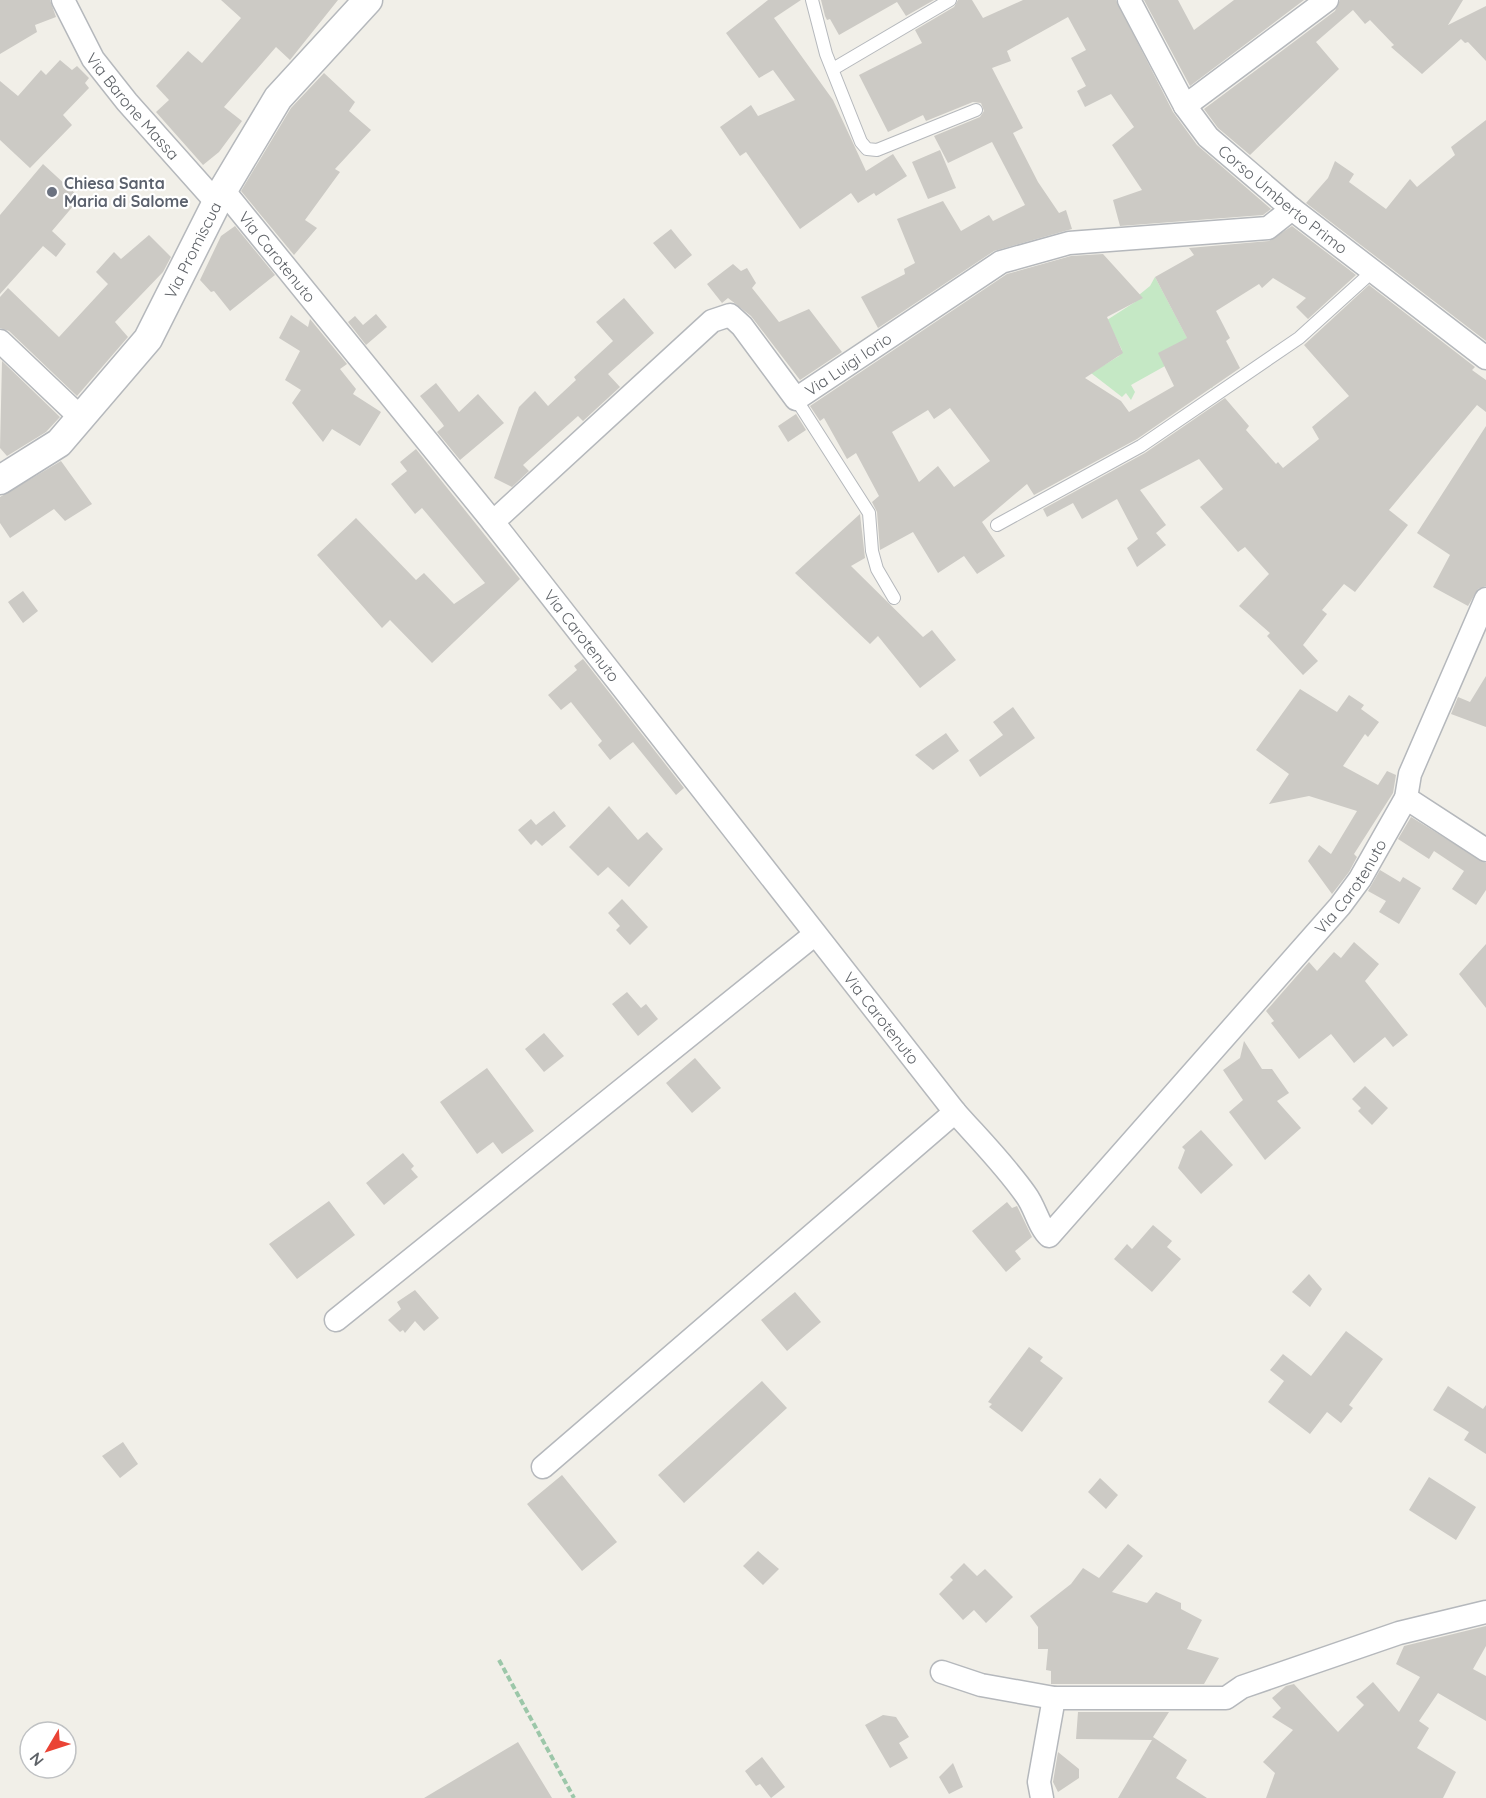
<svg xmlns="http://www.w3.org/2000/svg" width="1486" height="1798" font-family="Quicksand,sans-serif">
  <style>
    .green { fill: #c5e8c5 }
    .building { fill: #cccac5; fill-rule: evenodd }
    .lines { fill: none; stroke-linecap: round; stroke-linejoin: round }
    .service-casing { stroke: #b5b8bc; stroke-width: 14 }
    .minor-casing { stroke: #b5b8bc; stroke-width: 25 }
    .tertiary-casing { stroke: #b5b8bc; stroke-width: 31 }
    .path { stroke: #9cc7a9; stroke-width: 4; stroke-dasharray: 6 3; stroke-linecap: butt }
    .service { stroke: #fff; stroke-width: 12 }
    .minor { stroke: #fff; stroke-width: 22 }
    .tertiary { stroke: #fff; stroke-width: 28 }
    .worship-dot { fill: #6b7280; stroke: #fff; stroke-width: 2 }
    .labels { text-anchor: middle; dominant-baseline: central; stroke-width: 4.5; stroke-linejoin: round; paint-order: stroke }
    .street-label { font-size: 16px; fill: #5f6368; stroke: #fff }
    .worship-label { font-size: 16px; font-weight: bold; fill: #5b616d; stroke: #fff; text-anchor: start }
  </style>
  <rect width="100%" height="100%" fill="#f1efe8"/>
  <!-- green -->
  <path class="green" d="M 1155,277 L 1213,387 L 1211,388 L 1165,366 L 1131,385 L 1135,392 L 1131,400 L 1126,393 L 1122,397 L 1091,373 L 1119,356 L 1122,350 L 1107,320 L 1135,302 L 1134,299 L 1150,286 Z"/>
  <!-- building -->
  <path class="building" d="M 0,0 L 50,0 L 56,17 L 35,25 L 37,32 L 0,54 Z
    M 221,0 L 338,0 L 290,60 L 276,47 L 224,107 L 242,121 L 219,152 L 203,165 L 156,112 L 169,100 L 156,86 L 188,51 L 202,63 L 241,18 Z
    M 768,0 L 801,0 L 774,18 L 833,100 L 866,171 L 893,154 L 907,176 L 876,196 L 874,193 L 858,203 L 851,193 L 800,229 L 746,152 L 740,156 L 720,127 L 751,105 L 758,116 L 795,100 L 773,70 L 759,78 L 726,33 Z
    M 821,0 L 934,0 L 906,16 L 897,2 L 839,35 L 830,19 L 827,20 L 825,16 Z
    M 958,0 L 972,0 L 983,18 L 1023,0 L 1116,0 L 1173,112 L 1197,145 L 1271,209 L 1263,215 L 1120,226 L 1113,200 L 1142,190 L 1112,145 L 1134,127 L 1111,94 L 1085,107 L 1077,91 L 1086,86 L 1071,58 L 1086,50 L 1068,17 L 1007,51 L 1011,61 L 992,68 L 1023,128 L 1013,133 L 1038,182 L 1059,213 L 1066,210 L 1072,229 L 994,251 L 878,328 L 861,297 L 905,274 L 904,269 L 915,263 L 897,219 L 943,201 L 961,231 L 989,215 L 993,221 L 1025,205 L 992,142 L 948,163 L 934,136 L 980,117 L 984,111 L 981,103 L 973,102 L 926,121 L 923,115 L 888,132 L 859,75 L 922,43 L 915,30 L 954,7 Z
    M 1144,0 L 1178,0 L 1194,30 L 1234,0 L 1304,0 L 1190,86 Z
    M 1340,0 L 1463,0 L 1448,25 L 1486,6 L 1486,61 L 1468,42 L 1465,43 L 1461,39 L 1422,74 L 1391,47 L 1394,45 L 1370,20 L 1365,24 L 1353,10 L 1316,42 L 1339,69 L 1250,155 L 1218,128 L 1204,109 L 1335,11 Z
    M 60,60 L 72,70 L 77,66 L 89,78 L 85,83 L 89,88 L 63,115 L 72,125 L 30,168 L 0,140 L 0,81 L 18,96 L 41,70 L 46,75 Z
    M 324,73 L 355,102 L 349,111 L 371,130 L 335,169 L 340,172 L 305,220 L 317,228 L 294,255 L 241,191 L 291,108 Z
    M 1486,120 L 1486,341 L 1306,203 L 1328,178 L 1335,161 L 1354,174 L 1349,182 L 1386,209 L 1410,179 L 1417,187 L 1455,155 L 1451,147 Z
    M 940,150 L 956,188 L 928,199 L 912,162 Z
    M 43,164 L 80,198 L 52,231 L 66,244 L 56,257 L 43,246 L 0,294 L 0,215 Z
    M 235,226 L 275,275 L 230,311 L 214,291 L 211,292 L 200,280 L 221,236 Z
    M 1292,226 L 1356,275 L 1308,319 L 1296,307 L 1306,298 L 1273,278 L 1262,288 L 1259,284 L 1216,311 L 1230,338 L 1226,341 L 1240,368 L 1137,439 L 1034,495 L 1027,484 L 982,522 L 1005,556 L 977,574 L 964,556 L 938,573 L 913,532 L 880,550 L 877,512 L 872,502 L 879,496 L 856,453 L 847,459 L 824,418 L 820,421 L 810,406 L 1007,274 L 1071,256 L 1103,254 L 1143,298 L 1107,317 L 1123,353 L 1085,378 L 1121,401 L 1129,412 L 1174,386 L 1158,353 L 1187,338 L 1155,277 L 1194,255 L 1189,248 L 1269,241 ZM 950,408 L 990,461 L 954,487 L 938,466 L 919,482 L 892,432 L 928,410 L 934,419 Z
    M 671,229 L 692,255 L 675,269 L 653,243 Z
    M 149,235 L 171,257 L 163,272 L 115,322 L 128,337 L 77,396 L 9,331 L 0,328 L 0,297 L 8,288 L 59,337 L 108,284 L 96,272 L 114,252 L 121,259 Z
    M 733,264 L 741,271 L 747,268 L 756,283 L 752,288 L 779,322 L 809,309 L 842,352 L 800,380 L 751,316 L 728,298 L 722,303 L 707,284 Z
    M 1369,285 L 1475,367 L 1472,370 L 1486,380 L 1486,412 L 1477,405 L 1389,510 L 1408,525 L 1355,592 L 1344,584 L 1322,610 L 1327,614 L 1303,645 L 1318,661 L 1303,675 L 1267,636 L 1270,633 L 1239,606 L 1269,574 L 1245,547 L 1238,552 L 1200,507 L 1223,489 L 1199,459 L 1140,490 L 1166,525 L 1156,533 L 1166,545 L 1137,567 L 1127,548 L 1138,539 L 1117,499 L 1082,519 L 1073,503 L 1047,517 L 1043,509 L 1145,453 L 1225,398 L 1249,426 L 1246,430 L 1276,464 L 1278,462 L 1283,468 L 1319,439 L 1312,427 L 1349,396 L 1304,345 Z
    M 624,298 L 654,333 L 608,374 L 620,387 L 583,421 L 578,416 L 523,465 L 529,471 L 512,487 L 494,478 L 519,407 L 535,391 L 548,406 L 576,380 L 574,377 L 613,341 L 596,322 Z
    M 376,314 L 387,327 L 366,345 L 348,322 L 355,316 L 363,325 Z
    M 291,315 L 308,327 L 310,319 L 347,364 L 340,369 L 356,389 L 353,394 L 381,412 L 360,446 L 332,429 L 323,442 L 292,403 L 301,390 L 285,380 L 300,351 L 279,338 Z
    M 2,361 L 60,417 L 46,432 L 7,456 L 0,448 Z
    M 436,383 L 459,412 L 478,394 L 504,423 L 460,460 L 437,432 L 444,426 L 442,423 L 420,396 Z
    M 796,414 L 806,430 L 788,442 L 778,426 Z
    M 1486,426 L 1486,586 L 1478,589 L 1468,606 L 1433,587 L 1450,555 L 1417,533 Z
    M 416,449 L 520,579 L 432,663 L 390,620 L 382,628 L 317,555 L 356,518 L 416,580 L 424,573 L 454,604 L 485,583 L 422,508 L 415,514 L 391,484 L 407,471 L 400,462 Z
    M 61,461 L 92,504 L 65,521 L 54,509 L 10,538 L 0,523 L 0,497 Z
    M 860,514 L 865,558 L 851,566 L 923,637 L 932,630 L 956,660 L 920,688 L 878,636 L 870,644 L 795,573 Z
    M 23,591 L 38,611 L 23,623 L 8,602 Z
    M 583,659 L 684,788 L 676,795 L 633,742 L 610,760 L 598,745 L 602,741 L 571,702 L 561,710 L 548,695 L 577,670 L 574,666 Z
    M 1486,676 L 1486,727 L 1451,714 L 1458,697 L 1470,702 Z
    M 1300,689 L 1337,712 L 1349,695 L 1364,705 L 1361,709 L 1379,722 L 1368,737 L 1365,734 L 1343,766 L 1378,785 L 1387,771 L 1396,775 L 1393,793 L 1354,854 L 1357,857 L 1349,872 L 1332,894 L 1308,861 L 1319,845 L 1331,854 L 1357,811 L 1309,796 L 1269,804 L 1289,774 L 1256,750 Z
    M 1013,707 L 1035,738 L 980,777 L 969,760 L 1003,735 L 993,722 Z
    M 946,733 L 959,751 L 933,770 L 915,755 Z
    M 609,806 L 638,840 L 647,832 L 663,849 L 629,887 L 608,867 L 598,876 L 569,847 Z
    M 554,811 L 566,826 L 542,846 L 536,840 L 531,845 L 518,830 L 531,819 L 536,825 Z
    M 1411,817 L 1486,863 L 1486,890 L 1476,905 L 1452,889 L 1464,871 L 1434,851 L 1429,859 L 1398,839 Z
    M 1380,870 L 1400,882 L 1403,877 L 1421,888 L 1399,924 L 1379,912 L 1386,901 L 1368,891 Z
    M 622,899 L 648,927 L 630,945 L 616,930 L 620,926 L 608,913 Z
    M 1354,942 L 1379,964 L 1365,981 L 1408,1035 L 1393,1047 L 1385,1037 L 1354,1063 L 1331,1034 L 1299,1059 L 1271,1023 L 1274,1021 L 1266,1011 L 1309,962 L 1317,971 L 1334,952 L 1341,958 Z
    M 1486,944 L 1486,1008 L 1459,974 Z
    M 627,992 L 641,1008 L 646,1004 L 658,1019 L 638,1036 L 612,1004 Z
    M 544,1033 L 564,1056 L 544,1072 L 525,1049 Z
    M 1244,1041 L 1262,1069 L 1272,1069 L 1289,1093 L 1277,1101 L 1301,1128 L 1265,1160 L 1229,1112 L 1243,1100 L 1223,1070 L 1240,1058 Z
    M 695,1058 L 721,1088 L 692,1113 L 666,1083 Z
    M 487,1068 L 534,1131 L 502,1154 L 493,1142 L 477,1154 L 440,1102 Z
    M 1365,1086 L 1388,1108 L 1372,1125 L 1358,1111 L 1361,1108 L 1352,1099 Z
    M 1201,1130 L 1233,1165 L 1201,1194 L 1178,1168 L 1185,1150 L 1182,1147 Z
    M 403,1153 L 414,1166 L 411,1169 L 418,1177 L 384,1205 L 366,1183 Z
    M 329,1201 L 355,1235 L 297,1279 L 269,1244 Z
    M 1007,1202 L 1012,1208 L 1017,1206 L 1032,1237 L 1015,1251 L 1021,1259 L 1006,1272 L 972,1231 Z
    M 1153,1225 L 1172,1241 L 1167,1247 L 1181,1259 L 1152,1292 L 1114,1259 L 1127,1244 L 1132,1249 Z
    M 1309,1274 L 1322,1289 L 1310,1307 L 1292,1292 Z
    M 415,1290 L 439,1318 L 424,1331 L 415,1321 L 405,1333 L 403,1330 L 400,1332 L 388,1320 L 401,1309 L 397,1302 Z
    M 795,1292 L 821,1322 L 787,1351 L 761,1320 Z
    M 1346,1331 L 1383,1359 L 1349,1405 L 1353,1408 L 1341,1423 L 1327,1412 L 1310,1434 L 1268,1402 L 1284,1381 L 1270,1370 L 1283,1354 L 1311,1376 Z
    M 1029,1347 L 1043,1357 L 1040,1361 L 1063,1378 L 1022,1432 L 989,1407 L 992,1404 L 988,1402 Z
    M 762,1381 L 787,1408 L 684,1503 L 658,1475 Z
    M 1448,1386 L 1483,1409 L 1486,1405 L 1486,1454 L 1464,1440 L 1469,1432 L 1433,1410 Z
    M 123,1442 L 138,1464 L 120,1478 L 102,1456 Z
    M 562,1475 L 617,1542 L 582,1571 L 527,1504 Z
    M 1429,1477 L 1476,1507 L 1456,1540 L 1409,1510 Z
    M 1100,1478 L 1118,1495 L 1106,1509 L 1088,1492 Z
    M 1128,1544 L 1143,1556 L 1112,1592 L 1147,1603 L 1156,1592 L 1181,1603 L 1181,1609 L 1202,1620 L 1187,1649 L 1219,1658 L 1204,1684 L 1051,1684 L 1051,1671 L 1046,1670 L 1048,1649 L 1038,1649 L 1038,1627 L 1030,1616 L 1071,1584 L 1083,1568 L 1099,1578 Z
    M 758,1551 L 779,1569 L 763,1585 L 743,1566 Z
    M 964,1563 L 977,1576 L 985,1569 L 1013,1597 L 986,1623 L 974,1610 L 963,1620 L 939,1594 L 953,1580 L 950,1577 Z
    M 1486,1626 L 1486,1646 L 1473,1669 L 1486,1676 L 1486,1721 L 1438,1693 L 1419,1721 L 1429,1728 L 1417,1748 L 1456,1772 L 1443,1798 L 1266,1798 L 1275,1773 L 1263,1762 L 1293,1730 L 1272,1717 L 1281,1708 L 1272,1698 L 1286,1686 L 1294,1684 L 1338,1732 L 1364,1705 L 1356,1697 L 1373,1682 L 1399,1712 L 1420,1677 L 1396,1664 L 1404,1646 Z
    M 1078,1712 L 1169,1712 L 1153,1737 L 1187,1760 L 1176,1778 L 1207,1798 L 1118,1798 L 1152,1740 L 1076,1739 Z
    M 883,1715 L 896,1717 L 909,1737 L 899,1743 L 908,1758 L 890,1768 L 865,1725 Z
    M 518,1742 L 552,1798 L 424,1798 Z
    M 1058,1752 L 1079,1769 L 1079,1778 L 1058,1792 L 1053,1782 Z
    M 762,1757 L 785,1787 L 771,1798 L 760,1784 L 756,1786 L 745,1771 Z
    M 953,1763 L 963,1787 L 949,1794 L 939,1777 Z"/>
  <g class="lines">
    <!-- service casing -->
    <g class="service-casing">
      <path id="service" d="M 812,0 L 826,54 L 861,142 L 867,149 L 877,150 L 976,110
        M 833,69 L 950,0
        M 796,399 L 869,513 L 872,551 L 877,569 L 894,598
        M 997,525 L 1141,446 L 1299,338 L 1373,271"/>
    </g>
    <!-- minor casing -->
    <g class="minor-casing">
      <g id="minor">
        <path id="s1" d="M 63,0 L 93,59 L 127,102 L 217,203"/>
        <path id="s2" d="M 1129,0 L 1185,106 L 1208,137 L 1292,209 L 1486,358"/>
        <path d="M 1185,106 L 1327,0"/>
        <path id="s3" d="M 223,190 L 493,522 L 955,1112 C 979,1139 1005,1165 1026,1195 C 1035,1207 1039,1227 1049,1236 L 1340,906 L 1360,879 L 1406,798 L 1410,774 L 1486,599"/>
        <path d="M 0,341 L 81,418"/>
        <path id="s4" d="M 493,522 L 712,321 L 730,315 L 742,326 L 796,399 L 1001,262 L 1069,243 L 1268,228 L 1292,209"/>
        <path d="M 1406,798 L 1486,850"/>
        <path d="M 336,1320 L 814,935"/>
        <path d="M 543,1467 L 955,1112"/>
        <path d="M 942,1672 L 981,1685 L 1054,1698 L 1226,1698 L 1242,1687 L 1399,1633 L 1486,1612"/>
        <path d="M 1042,1798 L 1039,1782 L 1054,1698"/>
      </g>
    </g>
    <!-- tertiary casing -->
    <g class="tertiary-casing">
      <g id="tertiary">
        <path id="s5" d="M 0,480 L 59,443 L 148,339 L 223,190 L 278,98 L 368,0"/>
      </g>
    </g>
    <!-- path -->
    <path class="path" d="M 499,1660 L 574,1798"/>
    <!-- service -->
    <use href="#service" class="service"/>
    <!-- minor -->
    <use href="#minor" class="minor"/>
    <!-- tertiary -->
    <use href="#tertiary" class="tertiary"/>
  </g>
  <!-- markers -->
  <circle class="worship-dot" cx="52" cy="192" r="6"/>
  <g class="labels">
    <!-- street labels -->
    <g class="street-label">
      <text stroke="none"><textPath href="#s1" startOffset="128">Via Barone Massa</textPath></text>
      <text stroke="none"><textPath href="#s2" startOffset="256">Corso Umberto Primo</textPath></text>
      <text stroke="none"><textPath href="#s5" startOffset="306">Via Promiscua</textPath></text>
      <text stroke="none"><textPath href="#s3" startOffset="86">Via Carotenuto</textPath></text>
      <text stroke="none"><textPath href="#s4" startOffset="486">Via Luigi Iorio</textPath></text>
      <text stroke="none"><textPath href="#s3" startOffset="572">Via Carotenuto</textPath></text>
      <text stroke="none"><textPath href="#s3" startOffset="1796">Via Carotenuto</textPath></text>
      <text stroke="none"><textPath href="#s3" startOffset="1058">Via Carotenuto</textPath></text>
    </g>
    <!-- worship labels -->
    <g class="worship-label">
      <text x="64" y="183">Chiesa Santa<tspan x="64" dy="18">Maria di Salome</tspan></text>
    </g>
  </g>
  <!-- north arrow -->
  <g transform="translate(48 1750) rotate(231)"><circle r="28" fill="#ffffff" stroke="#bfc1c3" stroke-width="1.5"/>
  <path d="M0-4.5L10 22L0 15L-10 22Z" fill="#ea4335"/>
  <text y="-9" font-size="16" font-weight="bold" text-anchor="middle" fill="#5f6368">N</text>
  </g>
</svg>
